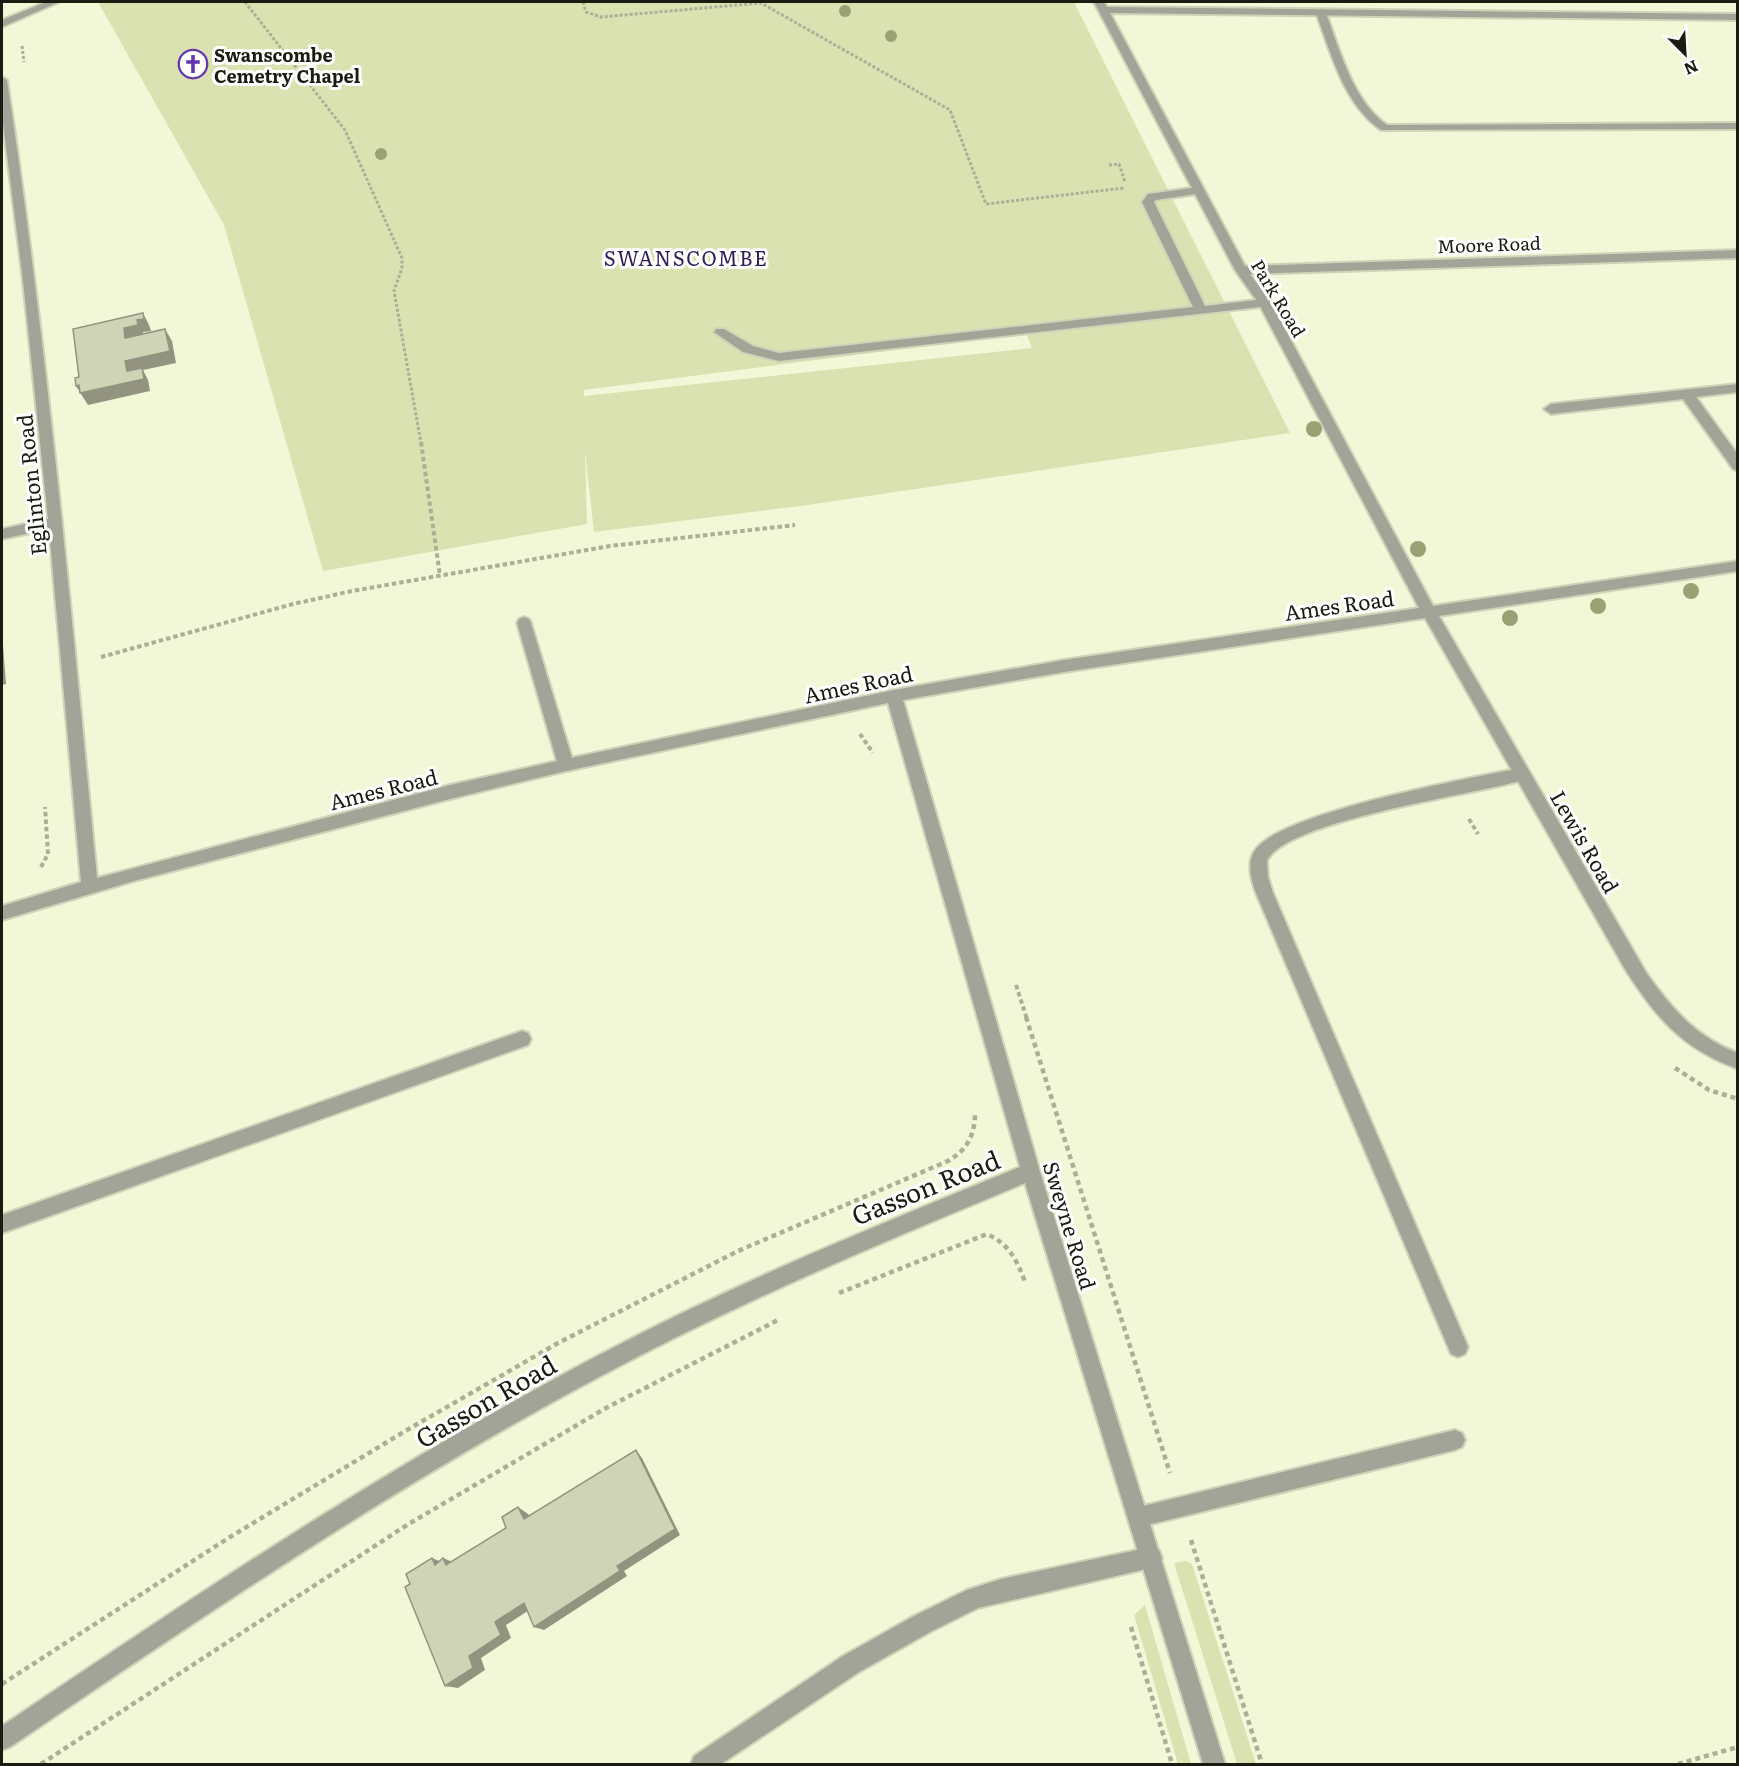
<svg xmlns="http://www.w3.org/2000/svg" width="1739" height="1766" font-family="Literata,serif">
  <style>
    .green { fill: #dbe2b1; fill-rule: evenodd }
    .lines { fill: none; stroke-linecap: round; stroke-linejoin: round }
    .service-casing { stroke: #cfd4b8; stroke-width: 4 }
    .minor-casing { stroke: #cfd4b8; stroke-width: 4 }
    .path-far2 { stroke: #abaf97; stroke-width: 3; stroke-dasharray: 3 2; stroke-linecap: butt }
    .path-far1 { stroke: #abaf97; stroke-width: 4; stroke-dasharray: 4.5 3; stroke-linecap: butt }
    .path { stroke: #abaf97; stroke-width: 4.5; stroke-dasharray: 5 4; stroke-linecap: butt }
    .service { fill: #a2a498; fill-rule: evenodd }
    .minor { fill: #a2a498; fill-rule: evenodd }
    .tree { fill: #9ba173 }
    .shaded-wall { fill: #92947f }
    .building { fill: #d0d4b6; stroke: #92947f; stroke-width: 1.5 }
    .labels { text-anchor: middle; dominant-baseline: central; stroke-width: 6; stroke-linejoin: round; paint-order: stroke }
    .far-poi-label { font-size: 18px; font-weight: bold; fill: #1a1c11; stroke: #fff; text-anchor: start }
    .far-street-label { font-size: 18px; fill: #1a1c11; stroke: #fff }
    .far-quarter-label { font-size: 20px; letter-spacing: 1.5px; fill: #311e58; stroke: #fff }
    .street-label { font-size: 21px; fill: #1a1c11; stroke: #fff }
    .near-street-label { font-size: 26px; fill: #1a1c11; stroke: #fff }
  </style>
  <rect width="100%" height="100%" fill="#f2f7d8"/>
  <!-- green -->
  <path class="green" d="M 98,2 L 1074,2 L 1290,433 L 808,505 L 594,532 L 585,451 L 587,524 L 323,571 L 224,225 ZM 1026,333 L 1032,348 L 584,396 L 584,390 Z
    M 1186,1561 L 1192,1564 L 1256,1764 L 1237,1764 L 1174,1563 Z
    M 1145,1605 L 1191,1764 L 1178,1764 L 1134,1615 Z"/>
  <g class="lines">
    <!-- service casing -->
    <g class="service-casing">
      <path id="service" d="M 1321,10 L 1326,13 C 1340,51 1353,101 1387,125 L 1738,123 L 1738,129 L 1381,130 C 1344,105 1331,53 1316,13 Z
        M 1199,187 L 1205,191 L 1203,193 L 1156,200 L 1154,202 L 1205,306 L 1265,299 L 1269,300 L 1271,303 L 1269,306 L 779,361 L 743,352 L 714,332 L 716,329 L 724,329 L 753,346 L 779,353 L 1193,307 L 1142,202 L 1148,194 Z
        M 1738,384 L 1738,392 L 1696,397 L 1738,455 L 1738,471 L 1733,469 L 1683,399 L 1551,414 L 1544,409 L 1551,404 Z
        M 524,617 L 529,619 L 531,623 L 574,765 L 572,770 L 566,771 L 560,770 L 558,765 L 517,623 L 519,619 Z
        M 1521,768 L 1527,769 L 1529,774 L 1527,779 C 1480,794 1285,820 1267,861 L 1268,877 L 1273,893 L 1468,1347 L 1465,1354 L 1458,1357 L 1451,1354 L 1256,893 C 1251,880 1246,861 1256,849 C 1284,812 1470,778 1521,768 Z
        M 522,1031 L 528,1033 L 531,1039 L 528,1045 L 2,1233 L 2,1215 Z
        M 1455,1430 L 1462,1433 L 1465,1440 L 1462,1447 L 1455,1450 L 1139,1527 L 1132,1524 L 1129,1517 L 1132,1510 L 1139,1507 Z
        M 1151,1547 L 1159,1550 L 1162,1558 L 1159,1566 L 978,1608 L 930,1632 L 859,1672 L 721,1764 L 691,1764 L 694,1756 L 843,1656 L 914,1616 L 967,1590 L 1001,1579 Z"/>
    </g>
    <!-- minor casing -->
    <g class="minor-casing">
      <path id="minor" d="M 46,2 L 59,2 L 2,27 L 2,20 Z
        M 1094,2 L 1104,2 L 1107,7 L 1738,14 L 1738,20 L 1110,13 L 1245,266 L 1738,250 L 1738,258 L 1250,274 L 1271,303 L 1433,606 L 1738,561 L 1738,571 L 1439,616 L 1647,974 C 1671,1008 1697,1038 1738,1053 L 1738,1069 C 1683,1049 1656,1018 1625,969 L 1425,618 L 1064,672 L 903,700 L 1040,1172 L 1225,1764 L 1203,1764 L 1025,1183 C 880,1243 737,1303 599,1377 C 394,1486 202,1617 10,1747 L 2,1750 L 2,1726 C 199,1593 397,1460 609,1350 C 742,1280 881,1224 1020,1167 L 888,703 L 566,771 L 450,799 L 134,881 L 2,920 L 2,906 L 81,882 L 49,529 L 2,539 L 2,529 L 48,519 L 23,281 L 2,115 L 2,77 L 7,80 C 47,345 71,611 97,878 L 450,785 L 566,759 L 894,690 L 1064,660 L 1419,608 L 1259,304 L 1235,270 Z"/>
    </g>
    <!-- path-far2 -->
    <path class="path-far2" d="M 245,2 L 345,130 L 402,258 L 402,268 L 394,291 L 421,443
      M 583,2 L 586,12 L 601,17 L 761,3 L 950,110 L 986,204 L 1124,188
      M 22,46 L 24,62
      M 1109,165 L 1119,164 L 1125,182"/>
    <!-- path-far1 -->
    <path class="path-far1" d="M 421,442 L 440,576
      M 101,657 L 293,604 L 352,591 L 610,546 L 795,525
      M 860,734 L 873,753
      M 1469,819 L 1478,834
      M 41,867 L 48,854 L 45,807
      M 1016,985 L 1027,1019"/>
    <!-- path -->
    <path class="path" d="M 1026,1017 L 1170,1473
      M 1675,1068 L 1709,1090 L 1738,1099
      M 839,1293 L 987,1234 C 1009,1244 1017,1260 1025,1282
      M 1191,1540 L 1262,1764
      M 1131,1627 L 1172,1764
      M 2,1684 L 230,1537 L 407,1430 L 558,1343 L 738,1251 L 948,1161 C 968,1149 975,1135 975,1112
      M 41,1764 L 407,1525 L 606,1408 L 780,1319
      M 1678,1764 L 1738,1747"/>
    <!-- service -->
    <use href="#service" class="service"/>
    <!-- minor -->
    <use href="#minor" class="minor"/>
  </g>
  <!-- trees -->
  <g class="tree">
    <circle cx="845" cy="11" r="6"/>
    <circle cx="891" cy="36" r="6"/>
    <circle cx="381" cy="154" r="6"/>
    <circle cx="1314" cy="429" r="8"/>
    <circle cx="1418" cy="549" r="8"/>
    <circle cx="1691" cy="591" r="8"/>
    <circle cx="1598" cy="606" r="8"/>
    <circle cx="1510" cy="618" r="8"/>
  </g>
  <!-- shaded-wall -->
  <path class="shaded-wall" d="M 143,313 L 149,325 L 151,331 L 143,332 L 144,337 L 125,338 L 124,328 Z
    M 165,329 L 172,341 L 176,363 L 143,370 L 148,380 L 150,391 L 88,405 L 76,386 L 127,371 L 125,361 Z
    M 2,632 L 6,684 L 2,685 Z
    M 636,1450 L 642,1458 L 680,1535 L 624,1571 L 627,1576 L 544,1630 L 534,1627 Z
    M 518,1507 L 528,1514 L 534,1525 L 524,1519 Z
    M 432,1558 L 444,1563 L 435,1565 Z
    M 443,1558 L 455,1563 L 446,1565 Z
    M 524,1603 L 534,1607 L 506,1625 L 511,1638 L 481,1658 L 485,1670 L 458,1688 L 445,1686 L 495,1622 Z"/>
  <!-- building -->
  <path class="building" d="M 143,313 L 144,319 L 137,320 L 138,325 L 124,328 L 125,338 L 165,329 L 170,351 L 125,361 L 127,371 L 142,368 L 144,379 L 80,393 L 79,385 L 76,386 L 75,378 L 79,377 L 73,329 Z
    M 636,1450 L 675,1529 L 617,1566 L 620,1571 L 534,1627 L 524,1603 L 501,1618 L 495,1622 L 501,1635 L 469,1656 L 473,1668 L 445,1686 L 405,1587 L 410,1584 L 406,1574 L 432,1558 L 435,1565 L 443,1558 L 446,1565 L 506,1528 L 502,1517 L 518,1507 L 524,1519 Z"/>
  <!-- icons -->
  <defs>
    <g id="church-ring" transform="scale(1.5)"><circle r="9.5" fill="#fff" stroke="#6238b0" stroke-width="1.5"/><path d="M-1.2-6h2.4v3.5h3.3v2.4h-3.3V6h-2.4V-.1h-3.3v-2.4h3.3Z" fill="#6238b0"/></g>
  </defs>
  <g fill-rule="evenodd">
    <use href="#church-ring" x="193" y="64"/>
  </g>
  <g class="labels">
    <!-- far-poi labels -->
    <g class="far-poi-label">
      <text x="214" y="54">Swanscombe<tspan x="214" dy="21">Cemetry Chapel</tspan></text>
    </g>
    <!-- far-street labels -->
    <g class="far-street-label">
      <text transform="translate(1489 244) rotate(-2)">Moore Road</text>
      <text transform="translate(1279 298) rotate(59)">Park Road</text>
    </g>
    <!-- far-quarter labels -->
    <g class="far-quarter-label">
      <text x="686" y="257">SWANSCOMBE</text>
    </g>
    <!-- street labels -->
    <g class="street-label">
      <text transform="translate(30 485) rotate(-96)">Eglinton Road</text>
      <text transform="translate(1339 604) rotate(-8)">Ames Road</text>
      <text transform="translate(858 683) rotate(-12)">Ames Road</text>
      <text transform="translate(383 788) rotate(-14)">Ames Road</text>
      <text transform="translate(1586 841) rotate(60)">Lewis Road</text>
      <text transform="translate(1071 1225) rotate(73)">Sweyne Road</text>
    </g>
    <!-- near-street labels -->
    <g class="near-street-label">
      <text transform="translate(925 1186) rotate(-22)">Gasson Road</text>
      <text transform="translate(485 1400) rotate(-30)">Gasson Road</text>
    </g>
  </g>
  <!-- border -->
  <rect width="1739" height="1766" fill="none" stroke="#1a1c11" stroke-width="6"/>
  <!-- north arrow -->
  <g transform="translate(1685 54) rotate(156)" stroke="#ffffff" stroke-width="4.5" paint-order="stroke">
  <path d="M0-4.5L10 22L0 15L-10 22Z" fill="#1a1c11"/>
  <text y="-9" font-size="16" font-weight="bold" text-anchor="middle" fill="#1a1c11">N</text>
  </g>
</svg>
